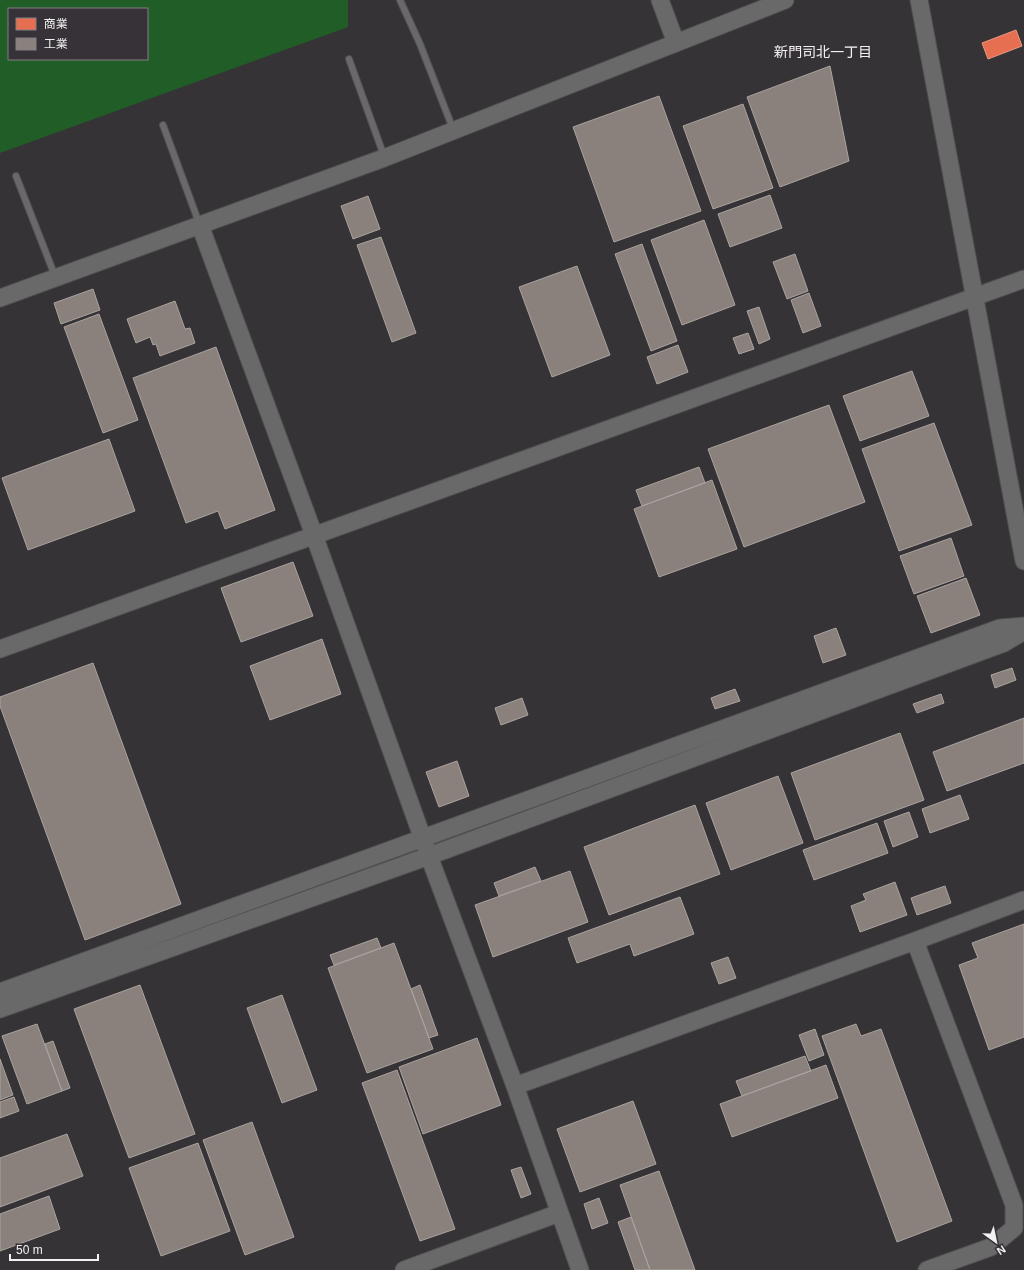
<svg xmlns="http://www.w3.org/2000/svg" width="1024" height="1270" font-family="Helvetica,'Noto Sans JP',sans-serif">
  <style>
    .water { fill: #215d26; fill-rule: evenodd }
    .shops { fill: #e76f51; stroke: #eb9682 }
    .industry { fill: #8a817c; stroke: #aaa3a0 }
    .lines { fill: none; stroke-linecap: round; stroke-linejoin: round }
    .lane-casing { stroke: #514f51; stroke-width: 8 }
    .secondary-casing { stroke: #514f51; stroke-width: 19 }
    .lane { stroke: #6a696a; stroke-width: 6 }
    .secondary { stroke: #6a696a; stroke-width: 17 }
    .labels { text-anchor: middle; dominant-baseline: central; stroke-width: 4; stroke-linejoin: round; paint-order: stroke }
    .neighbourhood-label { font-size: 14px; fill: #f4f1f4; stroke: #363237 }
  </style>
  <rect width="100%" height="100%" fill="#353336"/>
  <!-- water -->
  <path class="water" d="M 0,0 L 348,0 L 348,27 L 0,153 ZM 9,9 L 147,9 L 147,59 L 9,59 Z"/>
  <!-- shops -->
  <path class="shops" d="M 1016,30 L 1022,46 L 988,59 L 982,43 Z"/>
  <!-- industry -->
  <path class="industry" d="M 830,66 L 849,161 L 780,187 L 747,97 Z
    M 659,96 L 701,211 L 614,242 L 573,127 Z
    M 743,104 L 773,188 L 713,209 L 683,126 Z
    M 770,195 L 782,228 L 730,247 L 718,214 Z
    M 368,196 L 380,229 L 353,239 L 341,206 Z
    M 704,220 L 735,305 L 682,325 L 651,240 Z
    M 381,237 L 416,333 L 392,342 L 357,245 Z
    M 642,244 L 677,341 L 651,351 L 615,254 Z
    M 795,254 L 808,291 L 787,299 L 773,262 Z
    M 577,266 L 610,355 L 552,377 L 519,287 Z
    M 93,289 L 100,310 L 61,324 L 54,303 Z
    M 809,293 L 821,326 L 803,333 L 791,300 Z
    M 175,301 L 185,329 L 190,328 L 195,343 L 160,356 L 156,344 L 153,345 L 150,337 L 136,343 L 127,319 Z
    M 759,307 L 770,339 L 759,344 L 747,311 Z
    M 99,314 L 138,420 L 103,433 L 64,327 Z
    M 748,333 L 754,349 L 739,354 L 733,338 Z
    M 678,345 L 688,372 L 657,384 L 647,357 Z
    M 216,347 L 275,510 L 225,529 L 218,511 L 186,523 L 133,378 Z
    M 912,371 L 929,416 L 860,441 L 843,396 Z
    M 829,405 L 865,502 L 744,547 L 708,449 Z
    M 934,423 L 972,525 L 899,551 L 862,449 Z
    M 109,439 L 135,511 L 28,550 L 2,478 Z
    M 699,467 L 705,483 L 642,506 L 636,490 Z
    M 712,480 L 737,549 L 659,577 L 634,509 Z
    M 951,538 L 964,576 L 914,594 L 900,556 Z
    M 293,562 L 313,616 L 241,642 L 221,588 Z
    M 966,578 L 980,615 L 931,633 L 917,596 Z
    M 836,628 L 846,655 L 823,663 L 814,636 Z
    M 322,639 L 341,694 L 270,720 L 250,666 Z
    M 93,663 L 181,904 L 85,940 L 0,706 L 0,697 Z
    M 1012,668 L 1016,680 L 995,688 L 991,675 Z
    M 735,689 L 740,701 L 715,709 L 711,698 Z
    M 941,694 L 944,703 L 917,713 L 913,704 Z
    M 522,698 L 528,715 L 501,725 L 495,708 Z
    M 1024,718 L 1024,763 L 947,791 L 933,752 Z
    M 900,733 L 924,800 L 815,840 L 791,773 Z
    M 457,761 L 469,796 L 439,807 L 426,772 Z
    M 778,776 L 803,843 L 731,870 L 706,803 Z
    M 960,795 L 969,819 L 930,833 L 922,809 Z
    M 695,805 L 720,874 L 609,915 L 584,847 Z
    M 909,812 L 918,837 L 893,847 L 884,821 Z
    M 877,823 L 888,853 L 814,880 L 803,850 Z
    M 535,867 L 541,881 L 499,896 L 494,883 Z
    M 570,871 L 588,922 L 493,957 L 475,905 Z
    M 895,882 L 907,915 L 860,932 L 851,906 L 866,900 L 863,894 Z
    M 945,886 L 951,903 L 917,915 L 911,898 Z
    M 680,897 L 694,934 L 634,956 L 630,944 L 577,963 L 568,938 Z
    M 1024,924 L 1024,1037 L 989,1050 L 959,965 L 978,958 L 972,943 Z
    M 377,938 L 381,948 L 334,965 L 330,955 Z
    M 394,943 L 433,1049 L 367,1073 L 328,968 Z
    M 728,957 L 736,978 L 719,984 L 711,963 Z
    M 140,985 L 195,1134 L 129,1158 L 74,1009 Z
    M 420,985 L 438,1035 L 429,1038 L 411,989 Z
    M 282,995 L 317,1090 L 282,1103 L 247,1008 Z
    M 37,1024 L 62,1091 L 27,1104 L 2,1036 Z
    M 856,1024 L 861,1036 L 881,1029 L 952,1221 L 897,1242 L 822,1036 Z
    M 815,1029 L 824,1055 L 809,1061 L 799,1035 Z
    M 477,1038 L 501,1105 L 423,1134 L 399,1067 Z
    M 53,1041 L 70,1088 L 62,1091 L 45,1044 Z
    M 805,1056 L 811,1071 L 742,1096 L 736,1081 Z
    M 0,1059 L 13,1095 L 0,1100 Z
    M 826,1065 L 838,1098 L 732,1137 L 720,1104 Z
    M 397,1070 L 455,1229 L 420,1241 L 362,1083 Z
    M 14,1097 L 19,1111 L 0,1118 L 0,1102 Z
    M 633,1101 L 656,1164 L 580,1192 L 557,1129 Z
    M 252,1122 L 294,1237 L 245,1255 L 203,1140 Z
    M 67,1134 L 83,1176 L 0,1207 L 0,1158 Z
    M 198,1143 L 230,1231 L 161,1256 L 129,1168 Z
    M 521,1167 L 531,1194 L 521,1198 L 511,1170 Z
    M 659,1171 L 695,1270 L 650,1270 L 620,1185 Z
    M 49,1196 L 60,1229 L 0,1251 L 0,1214 Z
    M 599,1198 L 608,1223 L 592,1229 L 584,1204 Z
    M 631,1217 L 650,1270 L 635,1270 L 618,1222 Z"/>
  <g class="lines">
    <!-- lane casing -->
    <g class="lane-casing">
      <path id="lane" d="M 400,0 L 420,44 L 453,129
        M 349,59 L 384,156
        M 163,125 L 199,223
        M 16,176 L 55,276"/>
    </g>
    <!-- secondary casing -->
    <g class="secondary-casing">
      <path id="secondary" d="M 660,0 L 676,43
        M 919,0 L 1024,561
        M 200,225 L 314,535 L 429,856 L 515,1086 L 580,1270
        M 0,298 L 384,158 L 785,0
        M 0,649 L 1024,279
        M 915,941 L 1014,1205 L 1014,1228 L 991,1247 L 927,1270
        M 0,992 L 1000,628 L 1024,626
        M 0,1009 L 429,856 L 1004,643 L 1024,631
        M 515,1086 L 915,941 L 1024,900
        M 404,1270 L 559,1213"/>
    </g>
    <!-- lane -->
    <use href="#lane" class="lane"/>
    <!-- secondary -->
    <use href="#secondary" class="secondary"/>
  </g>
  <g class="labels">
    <!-- neighbourhood labels -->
    <g class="neighbourhood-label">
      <text x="823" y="52">新門司北一丁目</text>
    </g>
  </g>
  <!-- legend -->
  <rect x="8" y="8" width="140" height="52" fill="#363237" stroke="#827e83"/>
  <rect x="16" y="18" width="20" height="12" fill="#e76f51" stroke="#827e83"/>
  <text x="44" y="28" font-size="12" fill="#f4f1f4">商業</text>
  <rect x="16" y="38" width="20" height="12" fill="#8a817c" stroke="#827e83"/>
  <text x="44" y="48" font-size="12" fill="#f4f1f4">工業</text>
  <!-- north arrow -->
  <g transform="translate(996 1242) rotate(147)" stroke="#363237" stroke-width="3" paint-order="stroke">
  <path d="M0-3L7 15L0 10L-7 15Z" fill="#f4f1f4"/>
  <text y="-6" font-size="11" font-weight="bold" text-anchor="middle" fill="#f4f1f4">N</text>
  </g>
  <!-- scale -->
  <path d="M10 1254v6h88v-6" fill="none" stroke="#f4f1f4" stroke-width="2"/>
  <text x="16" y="1254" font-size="12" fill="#f4f1f4" stroke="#363237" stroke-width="3" paint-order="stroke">50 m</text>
</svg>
